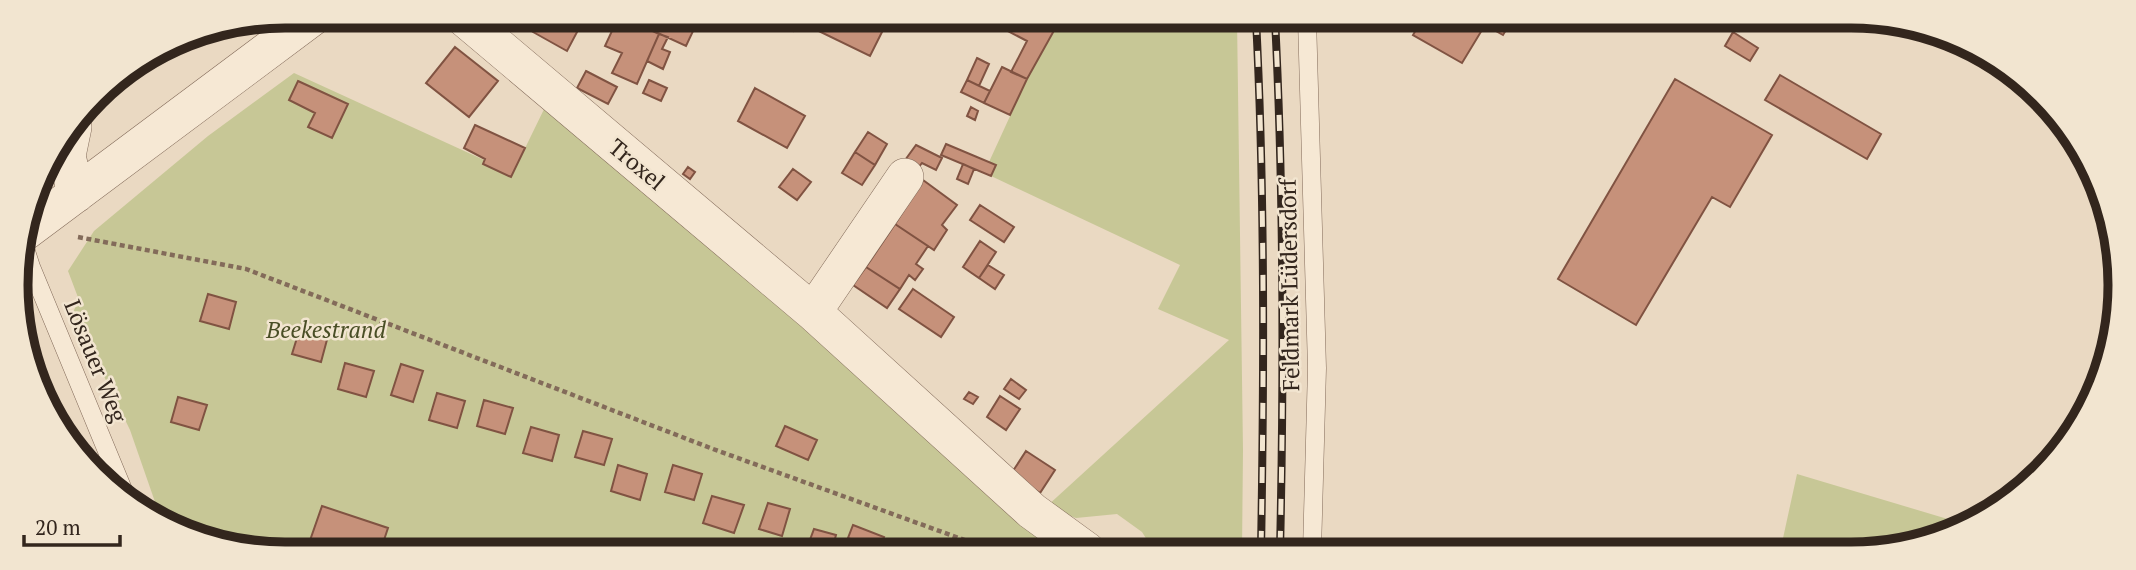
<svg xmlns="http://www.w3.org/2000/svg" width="2136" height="570" font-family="'PT Serif',serif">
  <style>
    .green { fill: #c7c796 }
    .building { fill: #c6917a; stroke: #805342; stroke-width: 2 }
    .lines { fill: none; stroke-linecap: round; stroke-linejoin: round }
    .lane-casing { stroke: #836b5a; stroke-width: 19 }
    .street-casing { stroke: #836b5a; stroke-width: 38 }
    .path { stroke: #836b5a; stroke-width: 4.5; stroke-dasharray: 5 3.5; stroke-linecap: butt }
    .lane { stroke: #f6e8d4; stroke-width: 18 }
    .street { stroke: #f6e8d4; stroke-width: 37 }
    .rail-casing { stroke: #33261d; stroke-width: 8 }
    .rail { stroke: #f2e5d0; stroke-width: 5; stroke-dasharray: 16; stroke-linecap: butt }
    .labels { text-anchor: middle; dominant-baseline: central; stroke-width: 5; stroke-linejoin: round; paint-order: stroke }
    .street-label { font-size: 23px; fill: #33261d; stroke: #f2e5d0 }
    .park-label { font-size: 23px; font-style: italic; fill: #494e25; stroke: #f2e5d0 }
    .rim { fill: none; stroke: #33261d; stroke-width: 9 }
  </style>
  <rect width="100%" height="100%" fill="#ead9c2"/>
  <!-- green -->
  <path class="green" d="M 1061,18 L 1237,19 L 1243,450 L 1242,551 L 1154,551 L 1142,532 L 1117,514 L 1076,518 L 1046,507 L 1229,340 L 1158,309 L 1180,265 L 991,176 L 996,165 L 989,162 L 1027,79 Z
    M 294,73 L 484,160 L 483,164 L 511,177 L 548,101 L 1061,551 L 233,549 L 162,522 L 130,430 L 73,312 L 79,300 L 68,271 L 94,231 L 208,136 Z
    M 1797,474 L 1971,526 L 1886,552 L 1780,552 Z"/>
  <!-- building -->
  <path class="building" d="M 542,17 L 585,17 L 567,51 L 533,32 Z
    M 587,17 L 623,17 L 659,34 L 637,84 L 612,73 L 622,53 L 605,46 L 612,31 Z
    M 623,17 L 668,17 L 694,29 L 686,46 Z
    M 764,17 L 790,17 L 798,21 L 793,31 Z
    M 800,17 L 868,19 L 889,18 L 870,56 L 798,21 Z
    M 983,18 L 1061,18 L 1027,79 L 1011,72 L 1027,41 Z
    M 1422,19 L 1512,20 L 1503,35 L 1485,25 L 1462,63 L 1413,35 Z
    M 1733,32 L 1758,48 L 1750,61 L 1725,46 Z
    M 659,34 L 668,37 L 662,49 L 670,52 L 663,69 L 647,61 Z
    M 455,47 L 498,81 L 469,117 L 426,83 Z
    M 977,58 L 989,64 L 979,86 L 967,80 Z
    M 1002,67 L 1027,79 L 1010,115 L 984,103 Z
    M 586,71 L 617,87 L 608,104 L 577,88 Z
    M 1780,75 L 1881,134 L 1867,159 L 1765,100 Z
    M 1675,79 L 1772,135 L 1730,207 L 1712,197 L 1636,325 L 1558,279 Z
    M 649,80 L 667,88 L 661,101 L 643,93 Z
    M 967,80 L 990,91 L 984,103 L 961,92 Z
    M 298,81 L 348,104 L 332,138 L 308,127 L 315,113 L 289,100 Z
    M 755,88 L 805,116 L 787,148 L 738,121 Z
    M 971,107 L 978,111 L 975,120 L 967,116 Z
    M 475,125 L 525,148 L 511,177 L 483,164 L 485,159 L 464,148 Z
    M 868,132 L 887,144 L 875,165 L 855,152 Z
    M 946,144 L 996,165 L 991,176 L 941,155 Z
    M 916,145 L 942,158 L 936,170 L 922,163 L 911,177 L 900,167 Z
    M 855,152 L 875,165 L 862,185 L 842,173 Z
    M 963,164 L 974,169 L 968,184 L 957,179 Z
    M 688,167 L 695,172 L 690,179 L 683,174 Z
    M 793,169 L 811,182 L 797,200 L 779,187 Z
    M 923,180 L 957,205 L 942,225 L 947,230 L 934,250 L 895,224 Z
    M 980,205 L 1014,227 L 1004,242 L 970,220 Z
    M 895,224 L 928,246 L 916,264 L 923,269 L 915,280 L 909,275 L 900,289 L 866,267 Z
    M 980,241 L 996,252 L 979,278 L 963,267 Z
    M 988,265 L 1004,275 L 995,289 L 979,278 Z
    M 866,267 L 900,289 L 887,308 L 853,285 Z
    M 913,289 L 954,317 L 941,337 L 899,309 Z
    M 208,294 L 236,302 L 229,329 L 200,321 Z
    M 300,328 L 328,336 L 321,362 L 292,354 Z
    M 345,363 L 374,371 L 366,397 L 338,389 Z
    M 401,364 L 423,371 L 413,402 L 391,395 Z
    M 1011,379 L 1026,390 L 1019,399 L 1004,389 Z
    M 969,392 L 978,397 L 973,404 L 964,399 Z
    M 437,393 L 465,401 L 457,428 L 429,420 Z
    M 1000,396 L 1020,409 L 1006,430 L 987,417 Z
    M 178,397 L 207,405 L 199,430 L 171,422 Z
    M 484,400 L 513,408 L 505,434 L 477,426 Z
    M 785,426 L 817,440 L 808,460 L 776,446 Z
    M 531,427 L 559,435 L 552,461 L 523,453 Z
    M 583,431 L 612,439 L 604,465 L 575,457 Z
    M 1026,451 L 1055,470 L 1040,493 L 1011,474 Z
    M 618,465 L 647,474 L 640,500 L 611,491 Z
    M 673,465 L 702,474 L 694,500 L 665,492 Z
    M 712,496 L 744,505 L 734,533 L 703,523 Z
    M 768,503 L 790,509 L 782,536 L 759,529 Z
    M 322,506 L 388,528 L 381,549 L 307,549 Z
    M 853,525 L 884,537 L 878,550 L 858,550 L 860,543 L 848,538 Z
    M 814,529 L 836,535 L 832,550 L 797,550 L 799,542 L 808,545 Z"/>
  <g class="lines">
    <!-- lane casing -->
    <g class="lane-casing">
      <path id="lane" d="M 1307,19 L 1317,368 L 1312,551
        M 23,242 L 31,267 L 126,497"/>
    </g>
    <!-- street casing -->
    <g class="street-casing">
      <path id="street" d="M 462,16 L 813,312 L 1032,511 L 1087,551
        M 73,127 L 67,156 L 76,194
        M 26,231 L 314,16
        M 813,312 L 905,177"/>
    </g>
    <!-- path -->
    <path class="path" d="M 78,237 L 246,269 L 713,449 L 992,550"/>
    <!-- lane -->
    <use href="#lane" class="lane"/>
    <!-- street -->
    <use href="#street" class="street"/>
    <!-- rail casing -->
    <g class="rail-casing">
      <path id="rail" d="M 1256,19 C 1265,196 1264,374 1261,551
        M 1275,19 C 1284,196 1284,374 1280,551"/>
    </g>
    <!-- rail -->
    <use href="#rail" class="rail"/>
  </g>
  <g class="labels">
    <!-- street labels -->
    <g class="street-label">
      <text transform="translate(637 164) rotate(40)">Troxel</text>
      <text transform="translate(1289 285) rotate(-91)">Feldmark Lüdersdorf</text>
      <text transform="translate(96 361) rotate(68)">Lösauer Weg</text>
    </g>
    <!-- park labels -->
    <g class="park-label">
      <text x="326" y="329">Beekestrand</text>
    </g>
  </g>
  <!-- crop -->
  <path d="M0 0H2136V570H0ZM285 28H1851A257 257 0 0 1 2108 285V285A257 257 0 0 1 1851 542H285A257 257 0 0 1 28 285V285A257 257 0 0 1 285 28Z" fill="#f2e5d0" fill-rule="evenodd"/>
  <path class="rim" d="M285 28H1851A257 257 0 0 1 2108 285V285A257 257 0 0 1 1851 542H285A257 257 0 0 1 28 285V285A257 257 0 0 1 285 28Z"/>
  <!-- scale -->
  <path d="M24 535v10h96v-10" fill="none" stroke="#33261d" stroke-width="3.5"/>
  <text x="35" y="535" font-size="21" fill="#33261d" stroke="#f2e5d0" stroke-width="5" paint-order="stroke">20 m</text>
</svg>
